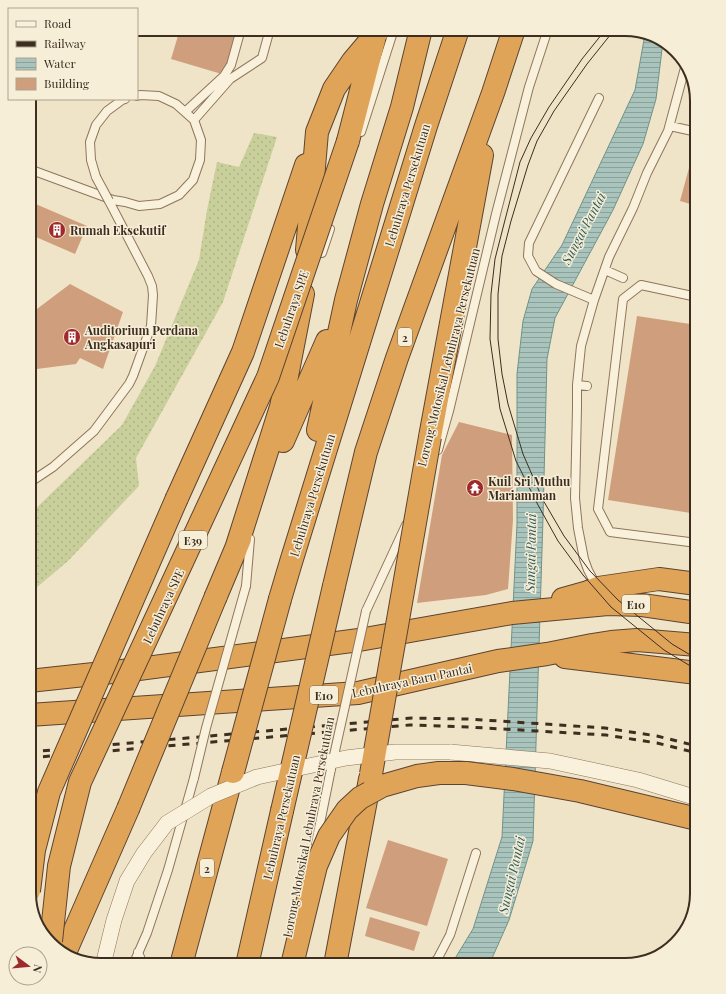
<svg xmlns="http://www.w3.org/2000/svg" width="726" height="994" font-family="'Playfair Display',serif">
  <style>
    .grass { fill: url(#grass-dots) }
    .water { fill: url(#water-rules); stroke: #6f938a }
    .building { fill: #cf9f7d }
    .lines { fill: none; stroke-linecap: round; stroke-linejoin: round }
    .lane-casing { stroke: #8d765c; stroke-width: 10 }
    .street-casing { stroke: #8d765c; stroke-width: 16 }
    .highway-casing { stroke: #5b4430; stroke-width: 24 }
    .lane { stroke: #faf1dc; stroke-width: 8 }
    .street { stroke: #faf1dc; stroke-width: 15 }
    .highway { stroke: #e0a458; stroke-width: 22 }
    .tram { stroke: #3d2e20; stroke-width: 1 }
    .rail { stroke: #3d2e20; stroke-width: 3; stroke-dasharray: 7 7; stroke-linecap: butt }
    .lane-bridge-casing { stroke: #8d765c; stroke-width: 10; stroke-linecap: butt }
    .street-bridge-casing { stroke: #8d765c; stroke-width: 16; stroke-linecap: butt }
    .highway-bridge-casing { stroke: #5b4430; stroke-width: 24; stroke-linecap: butt }
    .lane-bridge { stroke: #faf1dc; stroke-width: 8 }
    .street-bridge { stroke: #faf1dc; stroke-width: 15 }
    .highway-bridge { stroke: #e0a458; stroke-width: 22 }
    .labels { text-anchor: middle; dominant-baseline: central; stroke-width: 3; stroke-linejoin: round; paint-order: stroke }
    .shield { fill: #f7eed8; stroke: #756857; stroke-width: 1 }
    .shield-label { font-size: 11px; font-weight: bold; fill: #3d2e20 }
    .street-label { font-size: 12px; fill: #3d2e20; stroke: #f7eed8 }
    .poi-label { font-size: 12px; font-weight: bold; fill: #3d2e20; stroke: #f7eed8; text-anchor: start }
    .water-label { font-size: 13px; font-style: italic; fill: #2f5d5a; stroke: #f7eed8 }
    .rim { fill: none; stroke: #3d2e20; stroke-width: 2 }
  </style>
  <defs>
    <pattern id="grass-dots" width="8" height="8" patternUnits="userSpaceOnUse"><rect width="8" height="8" fill="#c9cf9b"/><path d="M2 2h.1M6 6h.1" fill="none" stroke="#aeb285" stroke-width="1.8" stroke-linecap="round"/></pattern>
    <pattern id="water-rules" width="6" height="5" patternUnits="userSpaceOnUse"><rect width="6" height="5" fill="#a9c4bc"/><path d="M0 2.5h6" fill="none" stroke="#8ba098"/></pattern>
  </defs>
  <rect width="100%" height="100%" fill="#f0e4c8"/>
  <!-- grass -->
  <path class="grass" d="M 254,133 L 277,137 L 223,302 L 136,458 L 139,486 L 68,561 L 29,594 L 29,515 L 122,425 L 155,366 L 199,260 L 207,210 L 217,162 L 239,167 Z"/>
  <!-- water -->
  <path class="water" d="M 645,34 L 661,39 L 663,41 L 656,99 L 643,144 L 613,210 L 555,318 L 547,359 L 543,518 L 533,841 L 509,920 L 489,965 L 451,965 L 473,929 L 502,837 L 517,524 L 517,374 L 523,321 L 532,289 L 562,245 L 635,90 Z"/>
  <!-- building -->
  <path class="building" d="M 180,29 L 238,29 L 225,75 L 171,59 Z
    M 689,168 L 697,170 L 697,206 L 680,201 Z
    M 31,202 L 87,226 L 75,254 L 29,234 L 29,205 Z
    M 70,284 L 123,312 L 103,369 L 80,358 L 76,364 L 29,370 L 29,315 Z
    M 637,316 L 697,325 L 697,514 L 608,500 Z
    M 459,422 L 512,435 L 513,520 L 508,589 L 486,595 L 417,603 L 442,455 Z
    M 388,840 L 448,859 L 427,926 L 366,908 Z
    M 370,917 L 420,932 L 414,951 L 365,936 Z"/>
  <g class="lines">
    <!-- lane casing -->
    <g class="lane-casing">
      <path id="lane" d="M 185,112 L 224,76 L 231,65 L 241,29
        M 194,120 L 230,79 L 262,58 L 270,29
        M 670,126 L 697,132
        M 361,132 L 394,29
        M 29,169 L 113,200 L 125,202 L 139,206 L 160,204 L 179,195 L 193,180 L 200,160 L 201,140 L 194,120 L 176,104 L 159,96 L 140,95 L 137,96
        M 96,177 L 91,160 L 90,142 L 96,125 L 107,111 L 122,100 L 125,99
        M 322,253 L 330,229
        M 605,270 L 623,278
        M 594,300 L 556,284 L 536,271 L 528,256 L 529,243 L 599,98
        M 577,385 L 587,386
        M 438,450 L 449,411 L 496,214 L 529,87 L 548,29
        M 29,483 L 53,467 L 94,431 L 129,384 L 133,376 L 151,326 L 153,295 L 152,286 L 148,276 L 109,201
        M 697,543 L 610,532 L 598,509 L 623,299 L 641,285 L 697,297
        M 246,586 L 250,539
        M 597,587 L 588,570 L 584,559 L 578,528 L 575,498 L 577,408 L 577,385 L 581,346 L 594,300 L 609,257 L 633,208 L 647,173 L 668,131 L 686,64
        M 366,611 L 406,525
        M 316,843 L 331,769
        M 138,952 L 143,965
        M 133,965 L 147,933 L 168,870 L 194,778
        M 386,965 L 386,964 L 390,965
        M 432,965 L 438,958 L 450,935 L 476,853"/>
    </g>
    <!-- street casing -->
    <g class="street-casing">
      <path id="street" d="M 450,752 L 550,761 L 638,780 L 697,798"/>
    </g>
    <!-- highway casing -->
    <g class="highway-casing">
      <path id="highway" d="M 348,141 L 374,40
        M 307,250 L 317,132 L 334,89 L 353,61 L 380,29
        M 318,430 L 346,300 L 372,204 L 402,107 L 421,29
        M 430,437 L 482,155
        M 283,441 L 327,341
        M 177,498 L 243,352 L 306,165
        M 235,552 L 281,407 L 303,294
        M 334,586 L 366,452 L 397,358 L 493,93 L 514,29
        M 216,596 L 240,539
        M 280,599 L 291,562 L 426,126 L 458,29
        M 563,599 L 588,592 L 598,588 L 659,579 L 697,584
        M 565,657 L 697,673
        M 29,681 L 131,670 L 359,640 L 512,613 L 608,604 L 642,605 L 697,613
        M 29,715 L 358,693 L 498,661 L 547,654 L 592,645 L 611,642 L 637,640 L 697,645
        M 64,955 L 128,809
        M 181,965 L 233,772
        M 247,965 L 282,811
        M 335,965 L 370,779"/>
    </g>
    <!-- lane -->
    <use href="#lane" class="lane"/>
    <!-- street -->
    <use href="#street" class="street"/>
    <!-- highway -->
    <use href="#highway" class="highway"/>
    <!-- tram -->
    <path class="tram" d="M 606,29 L 582,59 L 549,107 L 531,138 L 520,162 L 505,220 L 495,259 L 491,294 L 490,339 L 500,409 L 516,461 L 538,505 L 558,541 L 583,575 L 611,607 L 664,650 L 697,670
      M 615,29 L 587,64 L 554,111 L 537,141 L 528,165 L 511,221 L 502,256 L 498,294 L 498,339 L 502,374 L 508,404 L 523,454 L 543,500 L 564,536 L 590,571 L 618,600 L 672,644 L 697,659"/>
    <!-- rail -->
    <path class="rail" d="M 29,752 L 412,718 L 468,719 L 605,728 L 657,736 L 697,746
      M 29,758 L 62,755 L 410,725 L 468,727 L 606,735 L 657,743 L 697,753"/>
    <!-- lane-bridge casing -->
    <g class="lane-bridge-casing">
      <path id="lane-bridge" d="M 96,177 L 109,201
        M 331,769 L 366,611
        M 194,778 L 206,728 L 246,586"/>
    </g>
    <!-- street-bridge casing -->
    <g class="street-bridge-casing">
      <path id="street-bridge" d="M 103,965 L 114,920 L 127,881 L 144,853 L 167,823 L 211,796 L 257,777 L 346,758 L 395,752 L 450,752"/>
    </g>
    <!-- highway-bridge casing -->
    <g class="highway-bridge-casing">
      <path id="highway-bridge" d="M 233,772 L 280,599
        M 371,774 L 430,437
        M 128,809 L 216,596
        M 282,811 L 334,586
        M 29,891 L 34,850 L 49,792 L 177,498
        M 51,941 L 59,866 L 80,782 L 268,377 L 348,141
        M 292,965 L 316,866 L 329,836 L 347,810 L 360,798 L 382,786 L 417,776 L 439,773 L 466,773 L 513,779 L 580,791 L 697,819"/>
    </g>
    <!-- lane-bridge -->
    <use href="#lane-bridge" class="lane-bridge"/>
    <!-- street-bridge -->
    <use href="#street-bridge" class="street-bridge"/>
    <!-- highway-bridge -->
    <use href="#highway-bridge" class="highway-bridge"/>
  </g>
  <!-- icons -->
  <defs>
    <g id="building-disc" transform="scale(0.9)"><circle r="9.5" fill="#9e2a2b" stroke="#f7eed8"/><path d="M-4-6H4V6H1V3H-1V6H-4ZM-2.5-4.3h1.7v1.8h-1.7ZM.8-4.3h1.7v1.8H.8ZM-2.5-1h1.7V.8h-1.7ZM.8-1h1.7V.8H.8Z" fill="#fff"/></g>
    <g id="temple-disc" transform="scale(0.9)"><circle r="9.5" fill="#9e2a2b" stroke="#f7eed8"/><path d="M0-6L5-2H3V0L6.5 2.5H4V6H1.5V3h-3V6H-4V2.5H-6.5L-3 0V-2H-5Z" fill="#fff"/></g>
  </defs>
  <g fill-rule="evenodd">
    <use href="#building-disc" x="57" y="230"/>
    <use href="#building-disc" x="72" y="337"/>
    <use href="#temple-disc" x="475" y="488"/>
  </g>
  <g class="labels">
    <!-- shield labels -->
    <g class="shield">
      <rect x="398" y="328" width="14" height="18" rx="3"/>
      <rect x="179" y="531" width="28" height="18" rx="3"/>
      <rect x="622" y="595" width="28" height="18" rx="3"/>
      <rect x="310" y="686" width="28" height="18" rx="3"/>
      <rect x="200" y="859" width="14" height="18" rx="3"/>
    </g>
    <g class="shield-label">
      <text x="405" y="337">2</text>
      <text x="193" y="540">E39</text>
      <text x="636" y="604">E10</text>
      <text x="324" y="695">E10</text>
      <text x="207" y="868">2</text>
    </g>
    <!-- street labels -->
    <g class="street-label">
      <text transform="translate(407 185) rotate(-73)">Lebuhraya Persekutuan</text>
      <text transform="translate(291 309) rotate(-71)">Lebuhraya SPE</text>
      <text transform="translate(448 357) rotate(-76)">Lorong Motosikal Lebuhraya Persekutuan</text>
      <text transform="translate(312 495) rotate(-73)">Lebuhraya Persekutuan</text>
      <text transform="translate(163 606) rotate(-65)">Lebuhraya SPE</text>
      <text transform="translate(412 680) rotate(-12)">Lebuhraya Baru Pantai</text>
      <text transform="translate(281 817) rotate(-77)">Lebuhraya Persekutuan</text>
      <text transform="translate(308 827) rotate(-79)">Lorong Motosikal Lebuhraya Persekutuan</text>
    </g>
    <!-- poi labels -->
    <g class="poi-label">
      <text x="70" y="230">Rumah Eksekutif</text>
      <text x="85" y="330">Auditorium Perdana<tspan x="85" dy="14">Angkasapuri</tspan></text>
      <text x="488" y="481">Kuil Sri Muthu<tspan x="488" dy="14">Mariamman</tspan></text>
    </g>
    <!-- water labels -->
    <g class="water-label">
      <text transform="translate(583 228) rotate(-62)">Sungai Pantai</text>
      <text transform="translate(530 553) rotate(-89)">Sungai Pantai</text>
      <text transform="translate(511 875) rotate(-77)">Sungai Pantai</text>
    </g>
  </g>
  <!-- crop -->
  <path d="M0 0H726V994H0ZM101 36H625A65 65 0 0 1 690 101V893A65 65 0 0 1 625 958H101A65 65 0 0 1 36 893V101A65 65 0 0 1 101 36Z" fill="#f7eed8" fill-rule="evenodd"/>
  <path class="rim" d="M101 36H625A65 65 0 0 1 690 101V893A65 65 0 0 1 625 958H101A65 65 0 0 1 36 893V101A65 65 0 0 1 101 36Z"/>
  <!-- legend -->
  <rect x="8" y="8" width="130" height="92" fill="#f7eed8" stroke="#ada18e"/>
  <rect x="16" y="21" width="20" height="6" fill="#faf1dc" stroke="#ada18e"/>
  <text x="44" y="28" font-size="12" fill="#3d2e20">Road</text>
  <rect x="16" y="41" width="20" height="6" fill="#3d2e20" stroke="#ada18e"/>
  <text x="44" y="48" font-size="12" fill="#3d2e20">Railway</text>
  <rect x="16" y="58" width="20" height="12" fill="url(#water-rules)" stroke="#ada18e"/>
  <text x="44" y="68" font-size="12" fill="#3d2e20">Water</text>
  <rect x="16" y="78" width="20" height="12" fill="#cf9f7d" stroke="#ada18e"/>
  <text x="44" y="88" font-size="12" fill="#3d2e20">Building</text>
  <!-- north arrow -->
  <g transform="translate(28 966) rotate(106)"><circle r="19" fill="#f7eed8" stroke="#ada18e"/>
  <path d="M0-3L7 15L0 10L-7 15Z" fill="#9e2a2b"/>
  <text y="-6" font-size="11" font-weight="bold" text-anchor="middle" fill="#3d2e20">N</text>
  </g>
</svg>
